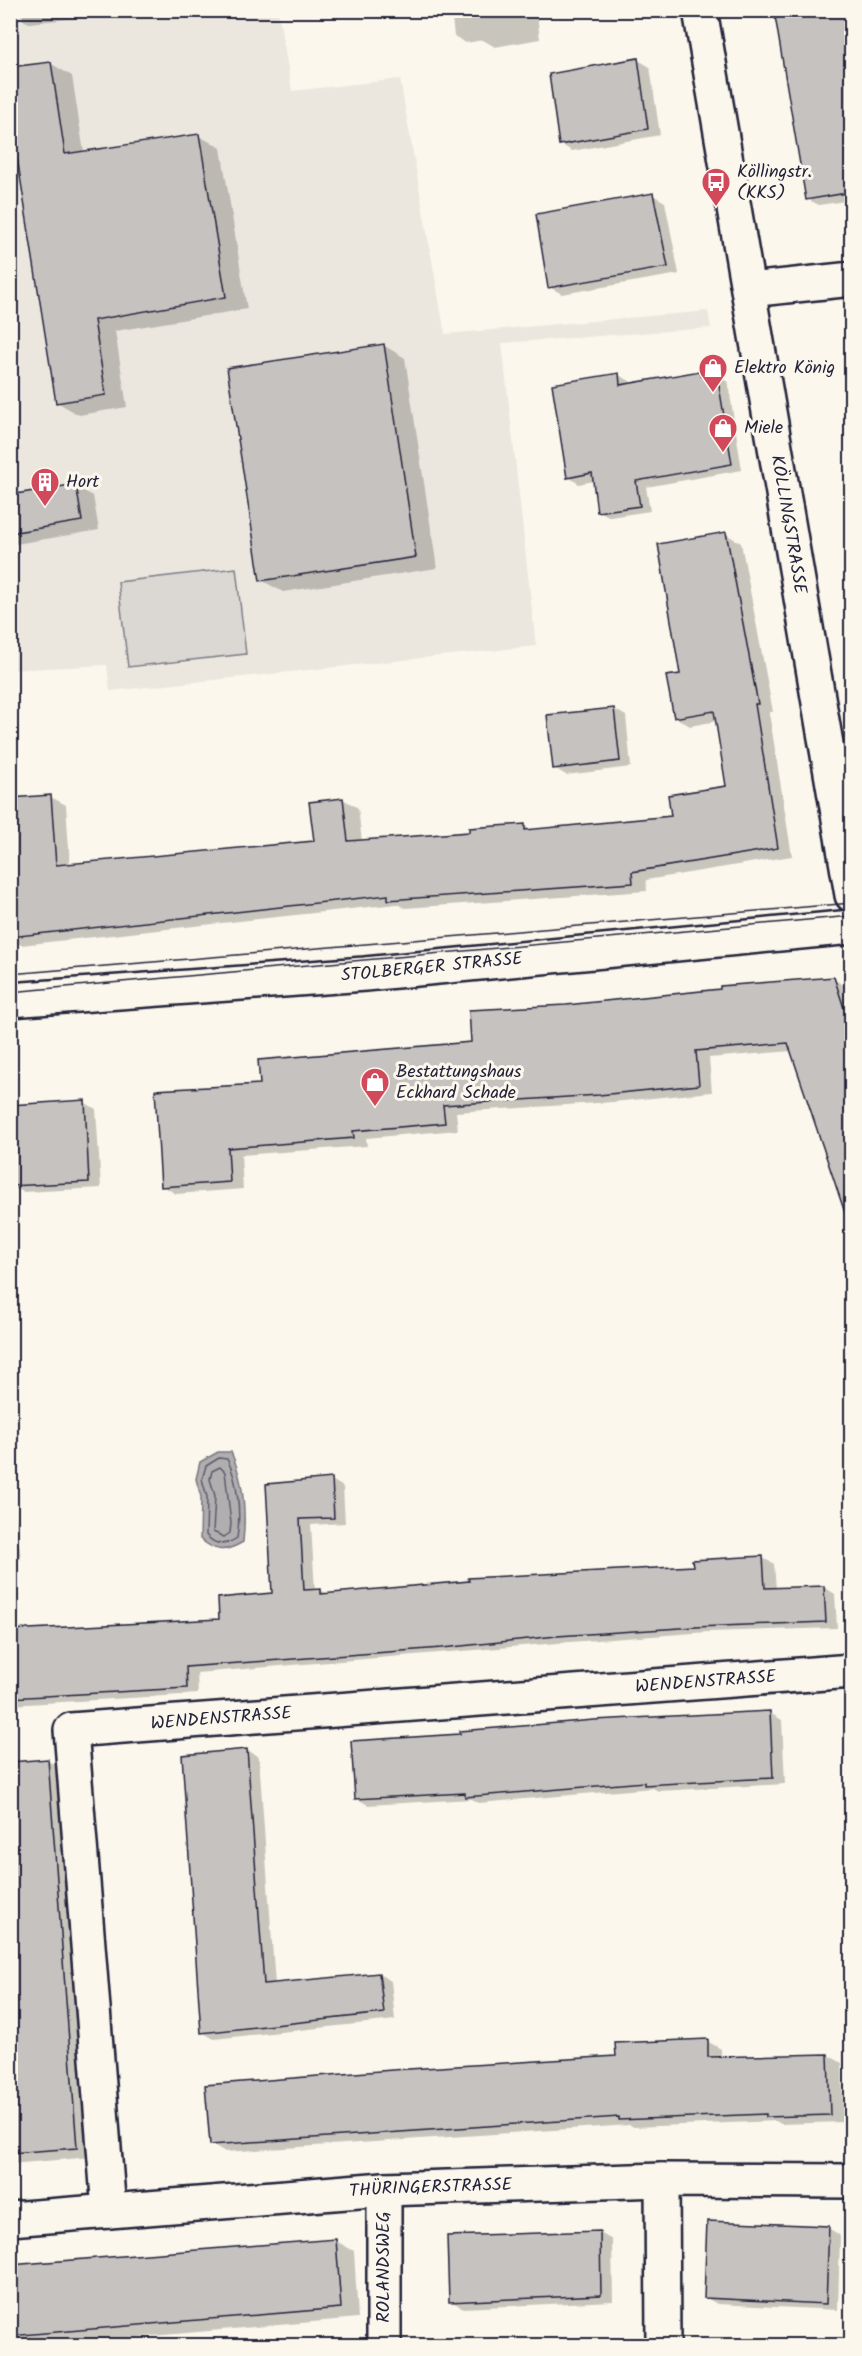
<svg xmlns="http://www.w3.org/2000/svg" width="862" height="2356" font-family="Kalam,sans-serif">
  <style>
    .built { fill: #ebe7df }
    .green { fill: #dbd8d3; stroke: #7e7d87; stroke-width: 1.5 }
    .water { fill: #b1aeb0; stroke: #787681; stroke-width: 1.5 }
    .shadow { fill: #0003 }
    .lines { fill: none; stroke-linecap: round; stroke-linejoin: round }
    .shore { stroke: #5b5a6a; stroke-width: 1.5 }
    .building { fill: #c6c2c0; stroke: #22223b; stroke-width: 1.5 }
    .street-casing { stroke: #22223b; stroke-width: 38 }
    .secondary-casing { stroke: #22223b; stroke-width: 38 }
    .street { stroke: #fbf7ec; stroke-width: 33 }
    .secondary { stroke: #fbf7ec; stroke-width: 33 }
    .tram { stroke: #22223b; stroke-width: 1.5 }
    .labels { text-anchor: middle; dominant-baseline: central; stroke-width: 6; stroke-linejoin: round; paint-order: stroke }
    .poi-label { font-size: 18px; fill: #22223b; stroke: #fbf7ec; text-anchor: start }
    .street-label { font-size: 18px; fill: #22223b; stroke: #fbf7ec }
  </style>
  <rect width="100%" height="100%" fill="#fbf7ec"/>
  <filter id="ink" filterUnits="userSpaceOnUse"><feTurbulence type="fractalNoise" baseFrequency=".0167" numOctaves="2"/><feDisplacementMap in="SourceGraphic" scale="12" xChannelSelector="R" yChannelSelector="G"/><feConvolveMatrix kernelMatrix="1 2 1 2 8 2 1 2 1" color-interpolation-filters="sRGB"/></filter>
  <g filter="url(#ink)">
    <!-- built -->
    <path class="built" d="M 10,11 L 278,11 L 292,91 L 400,79 L 445,334 L 708,311 L 711,328 L 502,343 L 536,646 L 110,691 L 107,665 L 11,670 Z"/>
    <!-- green -->
    <path class="green" d="M 236,568 L 246,654 L 128,667 L 118,582 Z"/>
    <!-- water -->
    <path class="water" d="M 218,1452 L 231,1452 C 243,1479 246,1512 243,1542 C 224,1553 216,1552 200,1539 L 201,1497 L 196,1479 L 200,1462 Z"/>
    <!-- shadow -->
    <path class="shadow" d="M 22,10 L 128,10 L 128,13 L 29,23 L 23,20 Z
      M 451,10 L 569,10 L 537,15 L 540,39 L 495,47 L 483,40 L 466,43 L 454,36 Z
      M 852,10 L 852,200 L 819,205 L 807,199 Z
      M 638,60 L 650,67 L 660,135 L 572,151 L 560,144 Z
      M 50,63 L 72,76 L 84,153 L 199,136 L 221,148 L 247,309 L 115,331 L 127,407 L 79,415 L 57,402 Z
      M 653,195 L 665,202 L 679,274 L 562,294 L 549,287 Z
      M 383,345 L 405,358 L 437,568 L 283,592 L 261,580 Z
      M 700,373 L 707,377 L 717,376 L 728,382 L 742,470 L 646,487 L 650,511 L 610,517 L 599,511 L 594,481 L 579,484 L 568,477 L 619,375 L 630,381 L 630,385 Z
      M 75,486 L 93,496 L 99,530 L 10,545 L 10,497 Z
      M 726,534 L 741,543 L 773,712 L 769,712 L 792,856 L 646,880 L 647,891 L 405,908 L 397,904 L 21,945 L 10,939 L 10,800 L 51,797 L 66,805 L 70,865 L 315,842 L 343,799 L 358,808 L 362,842 L 471,834 L 524,826 L 533,831 L 673,818 L 728,787 L 717,721 L 690,726 L 675,717 L 682,675 Z
      M 614,709 L 626,716 L 631,767 L 566,775 L 554,768 Z
      M 833,979 L 847,987 L 852,1000 L 852,1226 L 792,1051 L 709,1058 L 712,1092 L 613,1102 L 456,1112 L 458,1130 L 366,1138 L 367,1146 L 241,1155 L 243,1189 L 176,1194 L 163,1186 L 261,1086 L 473,1044 L 566,1007 Z
      M 84,1102 L 96,1109 L 101,1188 L 24,1192 L 10,1187 L 10,1105 Z
      M 10,1467 L 21,1559 L 10,1560 Z
      M 332,1480 L 343,1487 L 345,1523 L 311,1525 L 315,1591 L 321,1590 L 329,1595 L 694,1568 L 763,1558 L 774,1564 L 776,1589 L 824,1587 L 835,1594 L 837,1628 L 708,1632 L 570,1642 L 197,1673 L 198,1694 L 10,1705 L 10,1632 L 221,1620 L 273,1595 L 268,1486 Z
      M 770,1713 L 782,1720 L 785,1784 L 658,1791 L 653,1788 L 479,1803 L 472,1799 L 368,1805 L 356,1798 Z
      M 247,1750 L 259,1757 L 275,1985 L 379,1974 L 391,1981 L 395,2020 L 214,2039 L 202,2032 Z
      M 48,1761 L 64,1770 L 92,2157 L 10,2164 L 10,2086 Z
      M 707,2041 L 721,2049 L 721,2058 L 828,2055 L 842,2063 L 843,2122 L 781,2124 L 776,2121 L 634,2127 L 630,2125 L 225,2152 L 212,2144 L 618,2057 Z
      M 828,2228 L 840,2235 L 838,2310 L 717,2304 L 705,2297 Z
      M 600,2233 L 612,2240 L 613,2301 L 463,2308 L 451,2301 Z
      M 336,2241 L 354,2251 L 358,2318 L 39,2346 L 10,2346 L 10,2267 Z"/>
    <g class="lines">
      <!-- shore -->
      <path class="shore" d="M 219,1458 L 227,1459 C 238,1480 241,1514 237,1538 C 225,1546 215,1546 206,1535 L 207,1497 L 202,1479 L 206,1466 Z
        M 220,1467 L 225,1472 L 231,1523 L 230,1533 L 224,1537 L 213,1532 L 215,1496 L 210,1479 L 212,1471 Z"/>
    </g>
    <!-- building -->
    <path class="building" d="M 774,10 L 852,10 L 852,192 L 806,200 Z
      M 638,58 L 648,129 L 559,145 L 549,74 Z
      M 51,62 L 65,154 L 199,134 L 226,297 L 94,320 L 106,395 L 56,403 L 10,113 L 10,67 Z
      M 653,193 L 668,267 L 548,288 L 536,214 Z
      M 384,344 L 416,557 L 260,581 L 227,368 Z
      M 700,371 L 701,376 L 717,374 L 732,464 L 636,481 L 640,506 L 597,512 L 592,473 L 567,478 L 552,384 L 619,373 L 620,385 Z
      M 76,484 L 82,521 L 10,533 L 10,495 Z
      M 726,532 L 758,704 L 755,704 L 778,848 L 632,872 L 633,883 L 388,900 L 388,895 L 10,937 L 10,798 L 51,795 L 56,865 L 314,841 L 309,802 L 343,798 L 348,841 L 469,832 L 469,828 L 525,824 L 525,830 L 671,816 L 668,795 L 726,786 L 714,711 L 674,718 L 666,676 L 680,674 L 658,544 Z
      M 614,708 L 620,761 L 553,769 L 547,715 Z
      M 834,977 L 852,1033 L 852,1212 L 845,1213 L 788,1043 L 696,1051 L 699,1085 L 599,1095 L 443,1105 L 445,1123 L 353,1131 L 354,1138 L 228,1148 L 230,1182 L 161,1187 L 155,1090 L 260,1084 L 258,1060 L 471,1042 L 469,1010 L 566,1005 L 720,989 L 720,986 Z
      M 85,1100 L 89,1182 L 10,1186 L 10,1105 Z
      M 332,1478 L 334,1518 L 300,1519 L 304,1590 L 321,1589 L 321,1594 L 469,1581 L 468,1578 L 693,1566 L 692,1560 L 763,1556 L 765,1588 L 824,1586 L 826,1622 L 696,1627 L 557,1636 L 442,1648 L 186,1667 L 187,1688 L 10,1698 L 10,1630 L 219,1619 L 218,1598 L 272,1593 L 266,1484 Z
      M 770,1711 L 773,1778 L 644,1785 L 644,1782 L 465,1797 L 465,1793 L 355,1799 L 351,1741 L 460,1734 L 460,1731 L 594,1720 Z
      M 247,1749 L 264,1984 L 379,1973 L 384,2013 L 201,2033 L 182,1755 Z
      M 48,1759 L 77,2148 L 10,2153 L 10,1762 Z
      M 708,2039 L 708,2057 L 828,2054 L 830,2115 L 766,2117 L 766,2114 L 619,2120 L 619,2117 L 210,2145 L 205,2085 L 392,2070 L 616,2056 L 615,2043 Z
      M 707,2221 L 829,2226 L 826,2304 L 704,2298 Z
      M 600,2231 L 601,2295 L 449,2302 L 447,2236 Z
      M 336,2239 L 341,2308 L 10,2336 L 10,2265 Z"/>
    <g class="lines">
      <!-- street casing -->
      <g class="street-casing">
        <g id="street">
          <path id="s1" d="M 700,10 L 852,895"/>
          <path d="M 749,290 L 852,279"/>
          <path d="M 662,2180 L 663,2346"/>
          <path d="M 384,2189 L 384,2346"/>
          <path id="s2" d="M 109,2211 L 71,1730 L 852,1671"/>
          <path id="s3" d="M 10,2219 L 384,2189 L 662,2180 L 852,2181"/>
        </g>
      </g>
      <!-- secondary casing -->
      <g class="secondary-casing">
        <g id="secondary">
          <path id="s4" d="M 10,1000 L 365,974 L 852,927"/>
        </g>
      </g>
      <!-- street -->
      <use href="#street" class="street"/>
      <!-- secondary -->
      <use href="#secondary" class="secondary"/>
      <!-- tram -->
      <path class="tram" d="M 10,974 L 852,903
        M 10,992 L 852,916"/>
    </g>
  </g>
  <!-- icons -->
  <defs>
    <g id="bus-pin" transform="scale(1.5)"><path d="M0 17L-7.5 6A9.5 9.5 0 1 1 7.5 6Z" fill="#d1495b" stroke="#fbf7ec"/><path d="M-5-6H5V4H4V6H2V4H-2V6H-4V4H-5ZM-3.5-4V0h7V-4ZM-3.5 1.2v1.5H-2V1.2ZM2 1.2v1.5H3.5V1.2Z" fill="#fff"/></g>
    <g id="shop-pin" transform="scale(1.5)"><path d="M0 17L-7.5 6A9.5 9.5 0 1 1 7.5 6Z" fill="#d1495b" stroke="#fbf7ec"/><path d="M-5-2.5h2.3a2.7 3.5 0 0 1 5.4 0H5L5.5 6h-11ZM-1.5-2.5h3a1.5 2.3 0 0 0-3 0Z" fill="#fff"/></g>
    <g id="building-pin" transform="scale(1.5)"><path d="M0 17L-7.5 6A9.5 9.5 0 1 1 7.5 6Z" fill="#d1495b" stroke="#fbf7ec"/><path d="M-4-6H4V6H1V3H-1V6H-4ZM-2.5-4.3h1.7v1.8h-1.7ZM.8-4.3h1.7v1.8H.8ZM-2.5-1h1.7V.8h-1.7ZM.8-1h1.7V.8H.8Z" fill="#fff"/></g>
  </defs>
  <g fill-rule="evenodd">
    <use href="#bus-pin" x="716" y="182"/>
    <use href="#shop-pin" x="713" y="368"/>
    <use href="#shop-pin" x="723" y="428"/>
    <use href="#building-pin" x="45" y="482"/>
    <use href="#shop-pin" x="375" y="1082"/>
  </g>
  <g class="labels">
    <!-- poi labels -->
    <g class="poi-label">
      <text x="737" y="172">Köllingstr.<tspan x="737" dy="21">(KKS)</tspan></text>
      <text x="734" y="368">Elektro König</text>
      <text x="744" y="428">Miele</text>
      <text x="66" y="482">Hort</text>
      <text x="396" y="1072">Bestattungshaus<tspan x="396" dy="21">Eckhard Schade</tspan></text>
    </g>
    <!-- street labels -->
    <g class="street-label">
      <text stroke="none"><textPath href="#s1" startOffset="522">KÖLLINGSTRASSE</textPath></text>
      <text stroke="none"><textPath href="#s4" startOffset="423">STOLBERGER STRASSE</textPath></text>
      <text stroke="none"><textPath href="#s2" startOffset="1119">WENDENSTRASSE</textPath></text>
      <text stroke="none"><textPath href="#s2" startOffset="633">WENDENSTRASSE</textPath></text>
      <text stroke="none"><textPath href="#s3" startOffset="422">THÜRINGERSTRASSE</textPath></text>
      <text transform="translate(384 2267) rotate(-90)">ROLANDSWEG</text>
    </g>
  </g>
  <!-- margin -->
  <rect width="862" height="2356" fill="none" stroke="#fbf7ec" stroke-width="36"/>
  <rect x="18" y="18" width="826" height="2320" fill="none" stroke="#22223b" stroke-width="2" filter="url(#ink)"/>
</svg>
